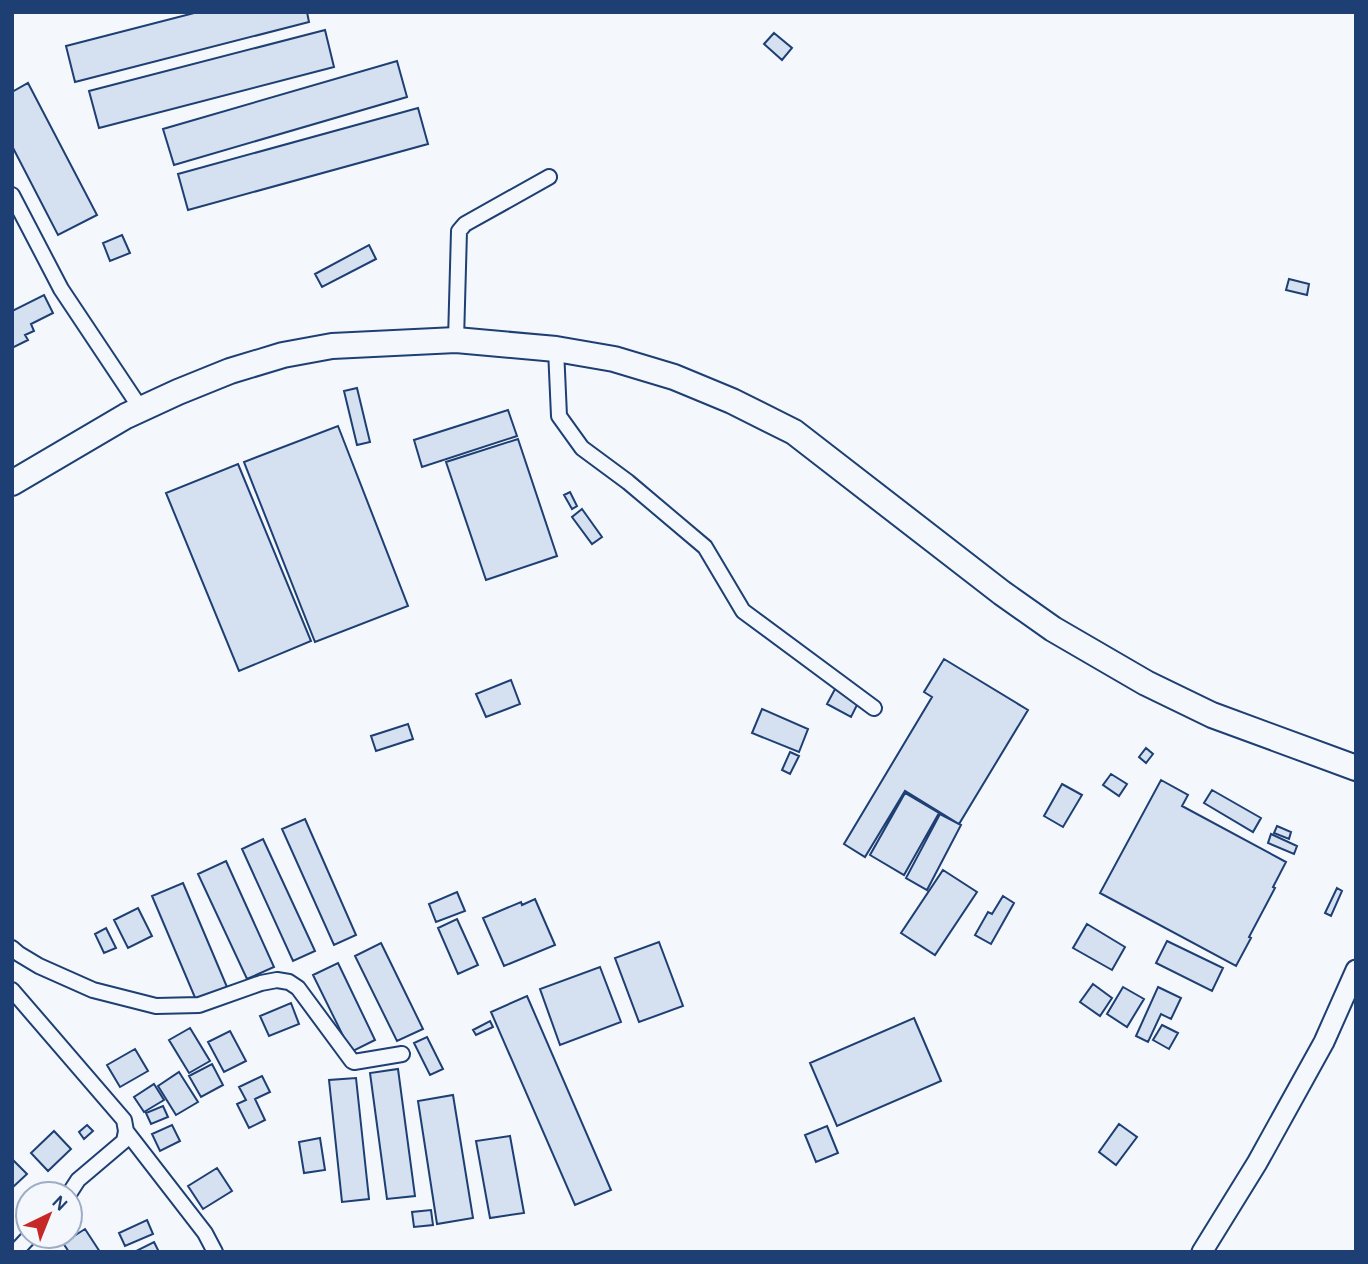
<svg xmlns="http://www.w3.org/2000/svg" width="1368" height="1264" font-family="Karla,sans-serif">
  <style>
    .building { fill: #d5e0f0; stroke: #1d3f73; stroke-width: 2 }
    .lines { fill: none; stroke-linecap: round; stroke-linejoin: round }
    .street-casing { stroke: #1d3f73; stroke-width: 18 }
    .secondary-casing { stroke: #1d3f73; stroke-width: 23 }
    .highway-casing { stroke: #1d3f73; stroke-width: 28 }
    .street { stroke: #f4f7fb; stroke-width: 14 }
    .secondary { stroke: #f4f7fb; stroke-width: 19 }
    .highway { stroke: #f4f7fb; stroke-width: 24 }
  </style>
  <rect width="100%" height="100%" fill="#f4f7fb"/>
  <!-- building -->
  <path class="building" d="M 198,12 L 307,12 L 309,22 L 75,82 L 66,46 Z
    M 325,30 L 334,67 L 99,128 L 89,91 Z
    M 774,33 L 792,48 L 782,60 L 764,44 Z
    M 397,61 L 407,97 L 174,165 L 163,129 Z
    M 28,83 L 97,215 L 58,235 L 12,146 L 12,92 Z
    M 418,108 L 428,144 L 188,210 L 178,174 Z
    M 122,235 L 130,253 L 110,261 L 103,243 Z
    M 369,245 L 376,259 L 322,287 L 315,274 Z
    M 1289,279 L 1309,284 L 1307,295 L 1286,290 Z
    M 44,295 L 53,313 L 31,324 L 34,331 L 25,335 L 28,340 L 12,348 L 12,311 Z
    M 357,388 L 370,442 L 357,445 L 344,391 Z
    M 508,410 L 517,436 L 422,467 L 414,440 Z
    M 338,426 L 408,606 L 315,642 L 244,462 Z
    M 518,439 L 557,556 L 486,580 L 446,462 Z
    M 238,464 L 311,641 L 239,671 L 166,493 Z
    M 570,492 L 577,506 L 572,509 L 564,495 Z
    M 582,509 L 602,537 L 592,544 L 572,517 Z
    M 944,659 L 1028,710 L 959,824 L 905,791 L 865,857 L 844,844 L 932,697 L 924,692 Z
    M 511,680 L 520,704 L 486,717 L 476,694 Z
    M 835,689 L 859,701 L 851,717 L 827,704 Z
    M 762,709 L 808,729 L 799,752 L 752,733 Z
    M 408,724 L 413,739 L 376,751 L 371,736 Z
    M 1146,748 L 1153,754 L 1146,763 L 1139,757 Z
    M 790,752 L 799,756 L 790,774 L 782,770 Z
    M 1111,774 L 1127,784 L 1119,796 L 1103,785 Z
    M 1161,780 L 1188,795 L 1182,806 L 1286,862 L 1273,887 L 1275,888 L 1249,937 L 1251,938 L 1236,966 L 1100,893 Z
    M 1062,784 L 1082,795 L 1063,827 L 1044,816 Z
    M 1212,790 L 1261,818 L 1253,832 L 1204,803 Z
    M 905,793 L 939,813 L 904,875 L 870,855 Z
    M 940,814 L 961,825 L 927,890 L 906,878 Z
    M 305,819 L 356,935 L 334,945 L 282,829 Z
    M 1277,826 L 1291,832 L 1289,839 L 1274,833 Z
    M 1271,834 L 1297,846 L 1294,854 L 1268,843 Z
    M 263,839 L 315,951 L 293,961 L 242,849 Z
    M 226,861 L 274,967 L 247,979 L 198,874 Z
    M 943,870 L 977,892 L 935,955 L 901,933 Z
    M 183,883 L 227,987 L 196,1000 L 152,896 Z
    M 1337,888 L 1342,891 L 1331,916 L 1325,913 Z
    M 457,892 L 465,911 L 436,922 L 429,904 Z
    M 1003,896 L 1014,903 L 991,944 L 975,935 L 988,912 L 992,914 Z
    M 535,899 L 555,945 L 504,966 L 483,918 L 521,902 L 522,905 Z
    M 138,908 L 152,936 L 128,948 L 114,920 Z
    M 457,919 L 478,965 L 458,974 L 438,928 Z
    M 1087,924 L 1125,947 L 1112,970 L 1073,948 Z
    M 106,928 L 116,948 L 104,953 L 95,934 Z
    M 1167,941 L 1223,968 L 1212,991 L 1156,963 Z
    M 659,942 L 683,1006 L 639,1022 L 615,958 Z
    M 381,943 L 423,1029 L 397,1041 L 355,956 Z
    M 338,963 L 375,1040 L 351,1052 L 313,975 Z
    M 600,967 L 621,1022 L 560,1045 L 540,989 Z
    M 1093,984 L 1112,998 L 1100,1016 L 1080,1002 Z
    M 1123,987 L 1144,999 L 1127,1027 L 1107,1014 Z
    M 1158,987 L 1181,998 L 1171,1019 L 1161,1014 L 1148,1042 L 1136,1036 Z
    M 527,996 L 611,1190 L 575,1205 L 491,1012 Z
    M 291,1003 L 299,1024 L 269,1036 L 260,1016 Z
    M 914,1018 L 941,1081 L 837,1126 L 810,1063 Z
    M 490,1021 L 493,1027 L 476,1035 L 473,1030 Z
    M 1162,1025 L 1178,1033 L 1169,1049 L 1153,1040 Z
    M 190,1028 L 210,1061 L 189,1073 L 169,1040 Z
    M 230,1031 L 246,1061 L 224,1072 L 208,1042 Z
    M 427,1037 L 443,1069 L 430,1075 L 414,1043 Z
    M 135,1049 L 148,1071 L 120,1087 L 107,1065 Z
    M 212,1064 L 223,1085 L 201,1097 L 189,1076 Z
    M 398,1069 L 415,1196 L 387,1199 L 370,1073 Z
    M 179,1072 L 198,1102 L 176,1115 L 158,1086 Z
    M 262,1076 L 270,1092 L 255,1099 L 265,1120 L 249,1128 L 237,1104 L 246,1100 L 239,1087 Z
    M 356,1078 L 369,1199 L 342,1202 L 329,1080 Z
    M 154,1084 L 164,1100 L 144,1112 L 134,1097 Z
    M 453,1095 L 473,1218 L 437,1224 L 418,1101 Z
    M 163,1106 L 168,1117 L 151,1124 L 146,1113 Z
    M 1119,1124 L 1137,1137 L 1116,1165 L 1099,1152 Z
    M 87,1125 L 93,1131 L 84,1139 L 79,1132 Z
    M 172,1125 L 180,1141 L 160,1151 L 152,1134 Z
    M 827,1126 L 838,1153 L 816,1162 L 805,1135 Z
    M 54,1131 L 71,1149 L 48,1171 L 31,1153 Z
    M 510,1136 L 524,1213 L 490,1218 L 476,1141 Z
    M 320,1138 L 325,1170 L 304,1173 L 299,1142 Z
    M 12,1159 L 27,1174 L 12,1188 Z
    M 217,1168 L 232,1191 L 203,1209 L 188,1186 Z
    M 431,1210 L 433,1225 L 414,1227 L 412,1212 Z
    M 147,1220 L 153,1234 L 125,1246 L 119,1233 Z
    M 85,1229 L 100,1252 L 69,1252 L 63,1243 Z
    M 154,1242 L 159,1252 L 136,1252 L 136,1251 Z"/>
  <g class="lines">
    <!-- street casing -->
    <g class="street-casing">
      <path id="street" d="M 12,195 L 61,289 L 141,409
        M 456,340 L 459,231 L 465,224 L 549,177
        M 556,349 L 559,416 L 582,448 L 628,482 L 705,547 L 743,611 L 874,708
        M 12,948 L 19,954 L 39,966 L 93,990 L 156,1006 L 199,1005 L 261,983 L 277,980 L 289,982 L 298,988 L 352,1061 L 354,1062 L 402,1054
        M 12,990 L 124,1120 L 126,1131 L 124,1141 L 78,1180 L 69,1194
        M 126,1131 L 205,1233 L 215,1252
        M 15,1252 L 30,1236"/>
    </g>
    <!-- secondary casing -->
    <g class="secondary-casing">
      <path id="secondary" d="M 1202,1252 L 1257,1163 L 1324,1042 L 1356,970"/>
    </g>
    <!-- highway casing -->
    <g class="highway-casing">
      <path id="highway" d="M 12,483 L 126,416 L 178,392 L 230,371 L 283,355 L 332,346 L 456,340 L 556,349 L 614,359 L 674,377 L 732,401 L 794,432 L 1002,593 L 1053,629 L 1146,683 L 1212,715 L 1356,768"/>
    </g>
    <!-- street -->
    <use href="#street" class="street"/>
    <!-- secondary -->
    <use href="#secondary" class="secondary"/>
    <!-- highway -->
    <use href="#highway" class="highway"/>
  </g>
  <!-- border -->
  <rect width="1368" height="1264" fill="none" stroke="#1d3f73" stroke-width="28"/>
  <!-- north arrow -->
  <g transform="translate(49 1215) rotate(43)"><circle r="33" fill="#f4f7fb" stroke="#9eadc5" stroke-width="2"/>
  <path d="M0-5L12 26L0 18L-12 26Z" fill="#c62828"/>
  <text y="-10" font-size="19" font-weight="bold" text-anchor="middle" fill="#1d3f73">N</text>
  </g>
</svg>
